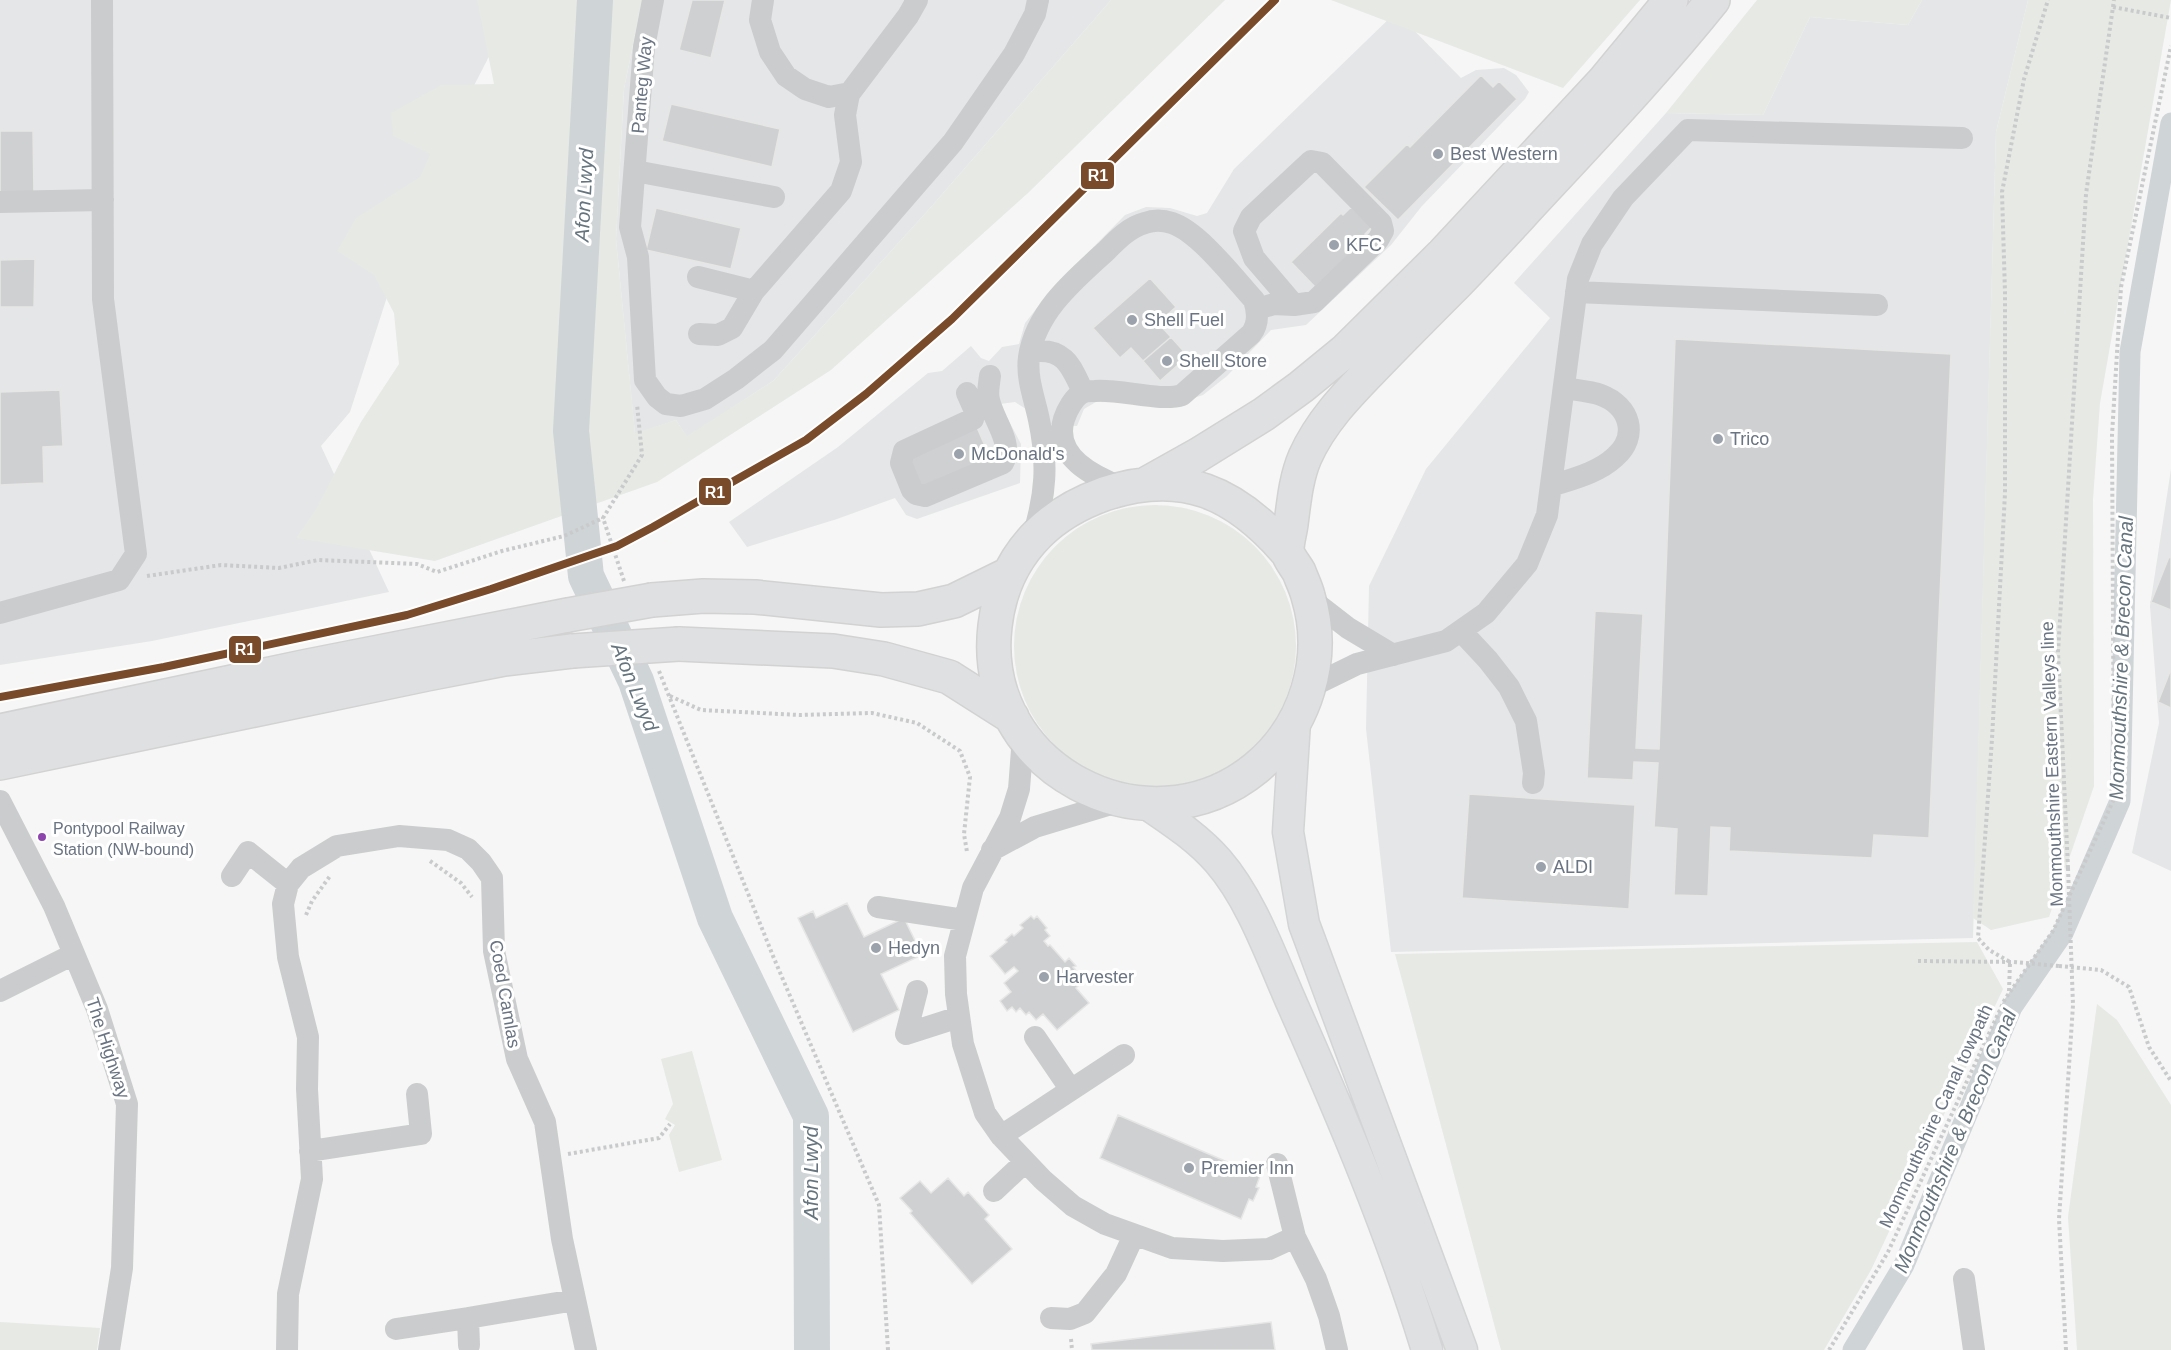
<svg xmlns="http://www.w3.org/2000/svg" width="2171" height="1350" font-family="Arial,sans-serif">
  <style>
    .built { fill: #e5e6e7 }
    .green { fill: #e6e9e4 }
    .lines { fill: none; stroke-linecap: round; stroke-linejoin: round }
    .canal { stroke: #cfd4d7; stroke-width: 21 }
    .river { stroke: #cfd4d7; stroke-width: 36 }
    .building { fill: #cfd0d1; stroke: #e6e6e6; stroke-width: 1.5 }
    .major-casing { stroke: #d3d4d5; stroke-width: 33 }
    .highway-casing { stroke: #d2d2d3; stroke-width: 36 }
    .path { stroke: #c9cacb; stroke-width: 4; stroke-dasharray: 3 3; stroke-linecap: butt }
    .minor { stroke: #cbcccd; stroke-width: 22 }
    .major { stroke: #dfe0e1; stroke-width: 30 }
    .highway { stroke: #dfe0e1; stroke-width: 33 }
    .highway-bridge-casing { stroke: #d2d2d3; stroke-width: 36; stroke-linecap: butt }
    .path-bridge { stroke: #c9cacb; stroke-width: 4; stroke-dasharray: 3 3; stroke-linecap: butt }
    .highway-bridge { stroke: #dfe0e1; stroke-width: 33 }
    .rail-1-casing { stroke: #fff; stroke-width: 12 }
    .rail-1 { stroke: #7a4b2a; stroke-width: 8 }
    .poi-dot { fill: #9ba2ab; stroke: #fff; stroke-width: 2 }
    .bus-dot { fill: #8e44ad; stroke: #fff; stroke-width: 2 }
    .labels { text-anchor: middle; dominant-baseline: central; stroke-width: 6; stroke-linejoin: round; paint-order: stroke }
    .bus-label { font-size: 16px; fill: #6a7482; stroke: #fff; text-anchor: start }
    .street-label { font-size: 18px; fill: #6a7482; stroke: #fff }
    .poi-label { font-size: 18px; fill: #6a7482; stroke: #fff; text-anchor: start }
    .water-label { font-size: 20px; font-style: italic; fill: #66747e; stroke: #fff }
    .line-badge { stroke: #fff; stroke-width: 2 }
    .badge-label { font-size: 16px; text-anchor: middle; font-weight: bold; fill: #fff }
  </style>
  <rect width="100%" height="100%" fill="#f6f6f6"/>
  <!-- built -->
  <path class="built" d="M 0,0 L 518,0 L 423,185 L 350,412 L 321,446 L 389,592 L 152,641 L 0,665 Z
    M 642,0 L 1111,0 L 931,207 L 773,381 L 687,437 L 676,420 L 635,434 L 616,239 L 624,89 Z
    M 1922,0 L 2028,0 L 1996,132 L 1973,938 L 1391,952 L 1366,729 L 1369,586 L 1426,469 L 1550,318 L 1514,283 L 1666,113 L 1763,115 L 1810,17 L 1908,25 Z
    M 1396,12 L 1461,78 L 1476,70 L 1504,68 L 1516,75 L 1529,92 L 1525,99 L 1422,206 L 1391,245 L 1306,325 L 1271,330 L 1227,376 L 1203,395 L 1178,403 L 1096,402 L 1084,409 L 1077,426 L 1040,423 L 1026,409 L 1015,402 L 1000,404 L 1021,444 L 1020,483 L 917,519 L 906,515 L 895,498 L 837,519 L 747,547 L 729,522 L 838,447 L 928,373 L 942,371 L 971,346 L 981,358 L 989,361 L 1002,347 L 1019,344 L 1025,323 L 1052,289 L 1125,215 L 1146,207 L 1170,208 L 1197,216 L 1207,213 L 1234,169 Z
    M 2171,469 L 2171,871 L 2132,853 L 2159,723 L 2150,606 Z"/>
  <!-- green -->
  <path class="green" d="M 477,0 L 642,0 L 624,89 L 616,239 L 635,433 L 676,420 L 687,436 L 773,381 L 931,207 L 1111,0 L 1225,0 L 1028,193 L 831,370 L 657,482 L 435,561 L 296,538 L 316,509 L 361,422 L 399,364 L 394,313 L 374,275 L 337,251 L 356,218 L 420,177 L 430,154 L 393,136 L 391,113 L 441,85 L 494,84 Z
    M 1331,0 L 1640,0 L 1563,88 Z
    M 1757,0 L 1922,0 L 1908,25 L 1810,17 L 1763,115 L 1666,113 Z
    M 2028,0 L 2171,0 L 2100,403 L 2093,499 L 2094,786 L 2049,917 L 1991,930 L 1973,918 L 1996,132 Z
    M1014 646a141 141 0 1 1 282 0a141 141 0 1 1-282 0Z
    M 1977,942 L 2003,989 L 1871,1270 L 1824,1350 L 1501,1350 L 1395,954 Z
    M 2097,1004 L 2117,1020 L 2171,1105 L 2171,1350 L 2077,1350 L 2068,1217 Z
    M 692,1051 L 722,1160 L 679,1172 L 669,1135 L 675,1125 L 665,1119 L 673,1104 L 661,1059 Z
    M 0,1322 L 100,1328 L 97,1350 L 0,1350 Z"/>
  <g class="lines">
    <!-- canal -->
    <path class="canal" d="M 1853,1350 L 1904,1265 L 2012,1007 L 2063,933 L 2120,801 L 2130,352 L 2171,123"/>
    <!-- river -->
    <path class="river" d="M 595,0 L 571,431 L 586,576 L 636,681 L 715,918 L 811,1116 L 812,1350"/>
  </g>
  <!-- building -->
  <path class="building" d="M 692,0 L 725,0 L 711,58 L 679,50 Z
    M 1481,75 L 1493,87 L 1499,81 L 1517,99 L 1398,220 L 1364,187 L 1407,144 L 1410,147 Z
    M 671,104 L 780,129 L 772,167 L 662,141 Z
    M 0,131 L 33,131 L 34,194 L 0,194 Z
    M 1351,207 L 1372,227 L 1365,234 L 1367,237 L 1315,287 L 1291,262 L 1341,213 L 1343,215 Z
    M 656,208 L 741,228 L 731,269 L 646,250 Z
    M 35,259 L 34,307 L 0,307 L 0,260 Z
    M 1150,278 L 1176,307 L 1158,323 L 1171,337 L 1143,361 L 1131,348 L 1120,358 L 1093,328 Z
    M 1171,337 L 1188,356 L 1160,381 L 1143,361 Z
    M 1675,339 L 1951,354 L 1929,838 L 1874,835 L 1872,858 L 1729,851 L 1730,828 L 1711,827 L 1708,896 L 1674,895 L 1677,829 L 1654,827 L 1658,763 L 1634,762 L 1633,780 L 1587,778 L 1595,611 L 1643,614 L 1636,748 L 1659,749 Z
    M 60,390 L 63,446 L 43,447 L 44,483 L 0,485 L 0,392 Z
    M 976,425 L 992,462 L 920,487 L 908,459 Z
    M 2169,557 L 2171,558 L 2171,610 L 2151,602 Z
    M 2171,669 L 2171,708 L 2158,702 Z
    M 1469,794 L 1635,805 L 1629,909 L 1462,898 Z
    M 847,903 L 864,937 L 904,918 L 922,955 L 881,974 L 899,1010 L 853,1032 L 798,918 L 813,911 L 816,918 Z
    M 1031,916 L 1034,919 L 1037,916 L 1047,928 L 1045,930 L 1050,936 L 1044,941 L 1048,946 L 1050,945 L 1065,962 L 1069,958 L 1076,966 L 1073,967 L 1084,980 L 1076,988 L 1089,1003 L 1057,1030 L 1043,1014 L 1036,1020 L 1029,1012 L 1026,1015 L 1020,1008 L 1016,1012 L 1012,1007 L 1007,1011 L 1000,1001 L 1011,992 L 1004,983 L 1018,971 L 1014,967 L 1005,974 L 990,956 L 1007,942 L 1005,940 L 1012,934 L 1014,936 L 1023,928 L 1020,925 Z
    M 1118,1115 L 1260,1176 L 1256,1187 L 1259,1188 L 1253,1201 L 1249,1199 L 1241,1219 L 1100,1158 Z
    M 948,1178 L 964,1196 L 968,1192 L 989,1215 L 985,1219 L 1012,1249 L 972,1284 L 910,1213 L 912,1211 L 900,1198 L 920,1181 L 931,1193 Z
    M 1271,1322 L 1275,1350 L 1092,1350 L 1091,1344 Z"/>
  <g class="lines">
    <!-- major casing -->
    <g class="major-casing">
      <path id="major" d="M 1295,722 L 1288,832 L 1304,924 L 1462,1350
        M 1147,804 C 1172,821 1198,838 1218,861 C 1252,900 1272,959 1293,1006 C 1343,1119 1391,1232 1427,1350"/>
    </g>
    <!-- highway casing -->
    <g class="highway-casing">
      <path id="highway" d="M 1148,483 L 1198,455 L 1264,414 L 1301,387 L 1345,351 L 1443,254 L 1604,81 L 1671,0
        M 1287,552 C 1235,492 1182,468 1104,494 C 1079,503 1057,515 1038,534 C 1013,559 999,591 995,626 C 978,768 1147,857 1256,768 C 1306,727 1327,658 1308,596 C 1306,588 1302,580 1299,572 C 1295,565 1288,557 1287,550 C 1287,542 1290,532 1291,524 C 1294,501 1296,478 1305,457 C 1322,419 1351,391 1379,362 C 1405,335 1432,308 1458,282 C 1492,247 1525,210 1558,175 C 1611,118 1664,61 1713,0
        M 652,600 L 703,596 L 755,597 L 881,610 L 918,609 L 954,601 L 1009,574
        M 679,644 L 833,651 L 884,659 L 949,677 L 1012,717
        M 0,731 L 308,666 L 568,615
        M 0,763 L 427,674 L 504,659 L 572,651"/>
    </g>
    <!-- path -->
    <path class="path" d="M 2113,7 L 2171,18
      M 147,576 L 221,565 L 279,568 L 318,560 L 417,564 L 437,572 L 502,551 L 564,536 L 603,518
      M 624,581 L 603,518 L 642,455 L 637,404
      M 659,671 L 773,956 L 879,1205 L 888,1350
      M 670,696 L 701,710 L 800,715 L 872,713 L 917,723 L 960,751 L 970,777 L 964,834 L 967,852
      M 430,861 L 461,883 L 472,897
      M 2068,868 L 2058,652 L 2086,194 L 2114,0
      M 306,915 L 312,901 L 330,876
      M 1918,961 L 2014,962
      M 2059,966 L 2101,970 L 2129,987 L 2149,1047 L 2171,1081
      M 2009,991 L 2010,962 L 1989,950 L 1978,938 L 1992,739 L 2005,493 L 2005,293 L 2002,192 L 2024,79 L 2048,0
      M 568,1154 L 659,1138 L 670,1124
      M 1071,1339 L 1072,1350
      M 1829,1350 L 1888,1252 L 2005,999 L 2053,931 L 2114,799 L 2112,435 L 2121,287 L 2171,46
      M 2066,1350 L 2059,1219 L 2073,1005"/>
    <!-- minor -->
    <path class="minor" d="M 653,0 L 644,47 L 630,227 L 638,257 L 645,380 L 657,397 L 666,404 L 681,406 L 705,399 L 736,379 L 773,350 L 953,142 L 1014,54 L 1035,14 L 1038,0
      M 763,0 L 760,20 L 770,52 L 786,76 L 805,89 L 829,97 L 850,93
      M 635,171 L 774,197
      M 0,202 L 103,200
      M 698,277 L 754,291
      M 1576,292 L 1877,305
      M 1257,309 L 1274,304 L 1294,305 L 1314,302 L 1378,240 L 1383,231 L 1381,223 L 1322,163 L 1311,161 L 1251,217 L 1244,231 L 1254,258 L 1294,305
      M 699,334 L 718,335 L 732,328 L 754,291 L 841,191 L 851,162 L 845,115 L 849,94 L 908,16 L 917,0
      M 1030,352 C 1063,346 1071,365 1083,392
      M 967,393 L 975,411 L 973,419 L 904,451 L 901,463 L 912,490 L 916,494 L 925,496 L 1003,463 C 1014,443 993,420 989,400 C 987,393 989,384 990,376
      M 1551,486 C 1572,479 1598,473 1615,457 C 1639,436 1630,406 1601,395 C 1590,391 1575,390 1564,388
      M 1033,536 C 1046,495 1048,462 1039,420 C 1035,400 1026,378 1029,357 C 1036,312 1073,281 1105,252 C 1116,241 1129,227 1145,223 C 1153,220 1163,220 1172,223 C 1199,232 1234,278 1254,300 C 1258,312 1259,324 1251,334 L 1182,395 C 1161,402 1121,389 1095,391 C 1091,391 1085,391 1082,393 C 1074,397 1067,410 1064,419 C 1052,457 1095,477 1123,488
      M 1308,597 L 1348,628 L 1393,655
      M 0,613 L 119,580 L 136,554 L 103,299 L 102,0
      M 1461,631 L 1488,660 L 1509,687 L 1526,721 L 1534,773 L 1533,783
      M 1310,687 L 1357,664 L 1446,641 L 1486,613 L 1527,564 L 1547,515 L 1578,279 L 1592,244 L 1623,198 L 1688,130 L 1962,138
      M 1023,737 L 1019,789 L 1010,818 L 973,888 L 955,956 L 956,994 L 963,1044 L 985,1113 L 1001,1136 L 1043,1180 L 1073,1206 L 1105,1224 L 1172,1248 L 1223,1251 L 1269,1249 L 1295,1237
      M 0,801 L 54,906 L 97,1009 L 127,1104 L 122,1268 L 109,1350
      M 992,850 L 1035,827 L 1121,801
      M 232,876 L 248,852 L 288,884
      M 878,907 L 964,920
      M 0,991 L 74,954
      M 906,1034 L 959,1017
      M 906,1034 L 917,991
      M 1035,1037 L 1071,1090
      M 1001,1136 L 1124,1055
      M 310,1151 L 421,1134 L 417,1094
      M 1277,1164 L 1295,1237 L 1316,1279 L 1329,1316 L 1337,1350
      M 994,1191 L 1025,1162
      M 1964,1279 L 1974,1350
      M 1051,1318 L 1070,1319 L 1085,1313 L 1116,1274 L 1134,1235
      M 396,1329 L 468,1318
      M 469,1345 L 468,1318 L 575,1300
      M 287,1350 L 288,1294 L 312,1179 L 307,1089 L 308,1037 L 288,957 L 283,904 L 288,884 L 301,868 L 337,846 L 399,836 L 448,840 L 468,849 L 481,862 L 492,878 L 494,951 L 517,1059 L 545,1122 L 562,1239 L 586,1350"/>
    <!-- major -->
    <use href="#major" class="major"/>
    <!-- highway -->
    <use href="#highway" class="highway"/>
    <!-- highway-bridge casing -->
    <g class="highway-bridge-casing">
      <path id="highway-bridge" d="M 568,615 L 652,600
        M 572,651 L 679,644"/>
    </g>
    <!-- path-bridge -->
    <path class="path-bridge" d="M 2068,868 L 2073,1005
      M 2014,962 L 2059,966"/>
    <!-- highway-bridge -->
    <use href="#highway-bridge" class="highway-bridge"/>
    <!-- rail-1 casing -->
    <g class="rail-1-casing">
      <path id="rail-1" d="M 0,697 L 164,667 L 407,615 L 491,589 L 617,546 L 653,527 L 806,440 L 866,394 L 952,319 L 1275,0"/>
    </g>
    <!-- rail-1 -->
    <use href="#rail-1" class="rail-1"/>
  </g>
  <!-- markers -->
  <g class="poi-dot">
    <circle cx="1438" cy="154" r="6"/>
    <circle cx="1334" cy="245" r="6"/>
    <circle cx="1132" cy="320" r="6"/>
    <circle cx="1167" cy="361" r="6"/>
    <circle cx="1718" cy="439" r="6"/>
    <circle cx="959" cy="454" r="6"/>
    <circle cx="1541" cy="867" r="6"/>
    <circle cx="876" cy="948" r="6"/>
    <circle cx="1044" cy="977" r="6"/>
    <circle cx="1189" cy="1168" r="6"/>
  </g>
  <circle class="bus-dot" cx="42" cy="837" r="5"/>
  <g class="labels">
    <!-- bus labels -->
    <g class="bus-label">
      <text x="53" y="828">Pontypool Railway<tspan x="53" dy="21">Station (NW-bound)</tspan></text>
    </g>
    <!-- street labels -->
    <g class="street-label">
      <text transform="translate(642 85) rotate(-85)">Panteg Way</text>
      <text transform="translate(2052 764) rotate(-92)">Monmouthshire Eastern Valleys line</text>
      <text transform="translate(505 994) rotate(80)">Coed Camlas</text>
      <text transform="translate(108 1048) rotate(72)">The Highway</text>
      <text transform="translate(1936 1116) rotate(-65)">Monmouthshire Canal towpath</text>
    </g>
    <!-- poi labels -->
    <g class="poi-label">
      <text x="1450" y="154">Best Western</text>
      <text x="1346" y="245">KFC</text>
      <text x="1144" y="320">Shell Fuel</text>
      <text x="1179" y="361">Shell Store</text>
      <text x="1730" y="439">Trico</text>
      <text x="971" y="454">McDonald's</text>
      <text x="1553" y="867">ALDI</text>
      <text x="888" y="948">Hedyn</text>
      <text x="1056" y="977">Harvester</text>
      <text x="1201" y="1168">Premier Inn</text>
    </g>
    <!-- water labels -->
    <g class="water-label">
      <text transform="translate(584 195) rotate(-87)">Afon Lwyd</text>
      <text transform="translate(2121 658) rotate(-88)">Monmouthshire &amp; Brecon Canal</text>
      <text transform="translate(635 687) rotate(68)">Afon Lwyd</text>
      <text transform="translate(1955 1141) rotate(-67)">Monmouthshire &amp; Brecon Canal</text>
      <text transform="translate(811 1173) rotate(-90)">Afon Lwyd</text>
    </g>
  </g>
  <g class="line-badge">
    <rect x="1080" y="161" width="35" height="29" rx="6" fill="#7a4b2a"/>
    <rect x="698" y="477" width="34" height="29" rx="6" fill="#7a4b2a"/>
    <rect x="228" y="635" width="34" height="29" rx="6" fill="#7a4b2a"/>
  </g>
  <g class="badge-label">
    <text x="1098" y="181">R1</text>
    <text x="715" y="498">R1</text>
    <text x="245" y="655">R1</text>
  </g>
</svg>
